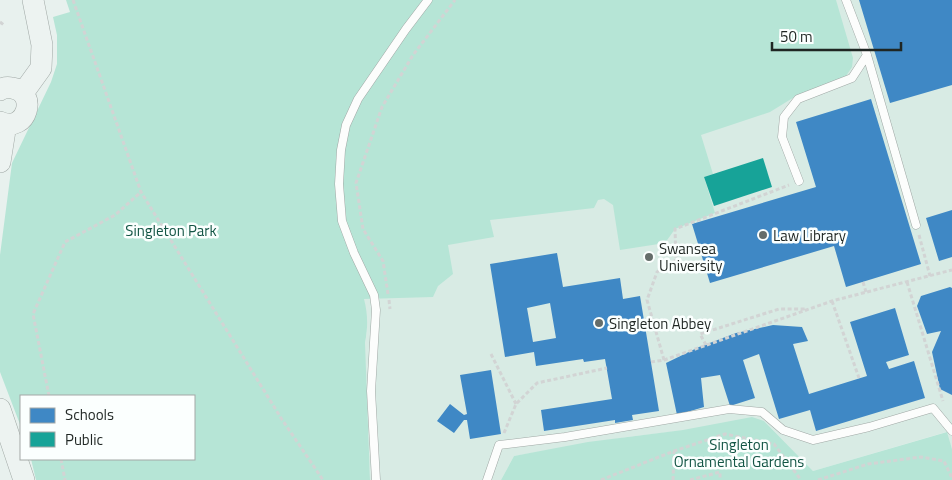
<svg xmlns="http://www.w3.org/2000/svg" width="952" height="480" font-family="'Titillium Web',sans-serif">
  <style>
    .built { fill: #d8ebe4 }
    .green { fill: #b6e5d6 }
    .schools { fill: #3f88c5; fill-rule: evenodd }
    .public { fill: #17a398 }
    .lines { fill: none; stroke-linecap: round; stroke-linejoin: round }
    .lane-casing { stroke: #a0a8a5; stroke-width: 9 }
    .secondary-casing { stroke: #a0a8a5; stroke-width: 22 }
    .path { stroke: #d2d4d4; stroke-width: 3; stroke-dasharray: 4 2.5; stroke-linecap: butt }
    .lane { stroke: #fcfdfc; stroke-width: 8 }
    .secondary { stroke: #edf3f1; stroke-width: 21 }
    .poi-dot { fill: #656d6a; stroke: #fbfffe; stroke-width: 2 }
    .labels { text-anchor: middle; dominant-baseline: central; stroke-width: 5; stroke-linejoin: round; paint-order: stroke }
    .park-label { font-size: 15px; fill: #135545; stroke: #fbfffe }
    .poi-label { font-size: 15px; fill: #1f2623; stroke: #fbfffe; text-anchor: start }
  </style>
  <rect width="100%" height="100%" fill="#e8f1ee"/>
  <!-- built -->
  <path class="built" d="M 421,0 L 952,0 L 952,449 L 946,432 L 813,471 L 764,421 L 627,437 L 514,456 L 501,480 L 370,480 L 365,360 L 365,343 L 367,332 L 364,301 L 355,277 Z"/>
  <!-- green -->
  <path class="green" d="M 66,0 L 836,0 L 853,58 L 852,67 L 846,76 L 796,96 L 770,112 L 701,135 L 713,174 L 704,177 L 715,213 L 675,229 L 665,243 L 620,250 L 613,205 L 604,199 L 598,200 L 594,208 L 490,220 L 494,237 L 448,245 L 453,274 L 438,286 L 433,297 L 364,299 C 368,314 368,328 365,343 L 370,480 L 36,480 L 31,459 L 194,459 L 194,396 L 21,396 L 21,427 L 0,372 L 0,255 L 12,163 L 51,82 L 57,64 L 57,35 L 53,17 L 70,12 Z
    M 752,417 L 764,421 L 813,471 L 947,432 L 952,449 L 952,480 L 501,480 L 514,456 L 588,442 L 683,430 Z"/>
  <!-- schools -->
  <path class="schools" d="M 859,0 L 952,0 L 952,85 L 890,103 Z
    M 871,99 L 921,264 L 846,287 L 834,246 L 710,283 L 692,224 L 816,187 L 796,122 Z
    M 952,210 L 952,257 L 939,261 L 926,218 Z
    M 557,253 L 563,287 L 620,278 L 623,299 L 640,296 L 659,411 L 632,415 L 633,420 L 615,423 L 615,420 L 544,431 L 541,410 L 612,399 L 605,359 L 584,362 L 583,359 L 536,366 L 534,352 L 505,357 L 490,264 ZM 550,303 L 556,338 L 533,342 L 527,308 Z
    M 950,287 L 952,288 L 952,395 L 940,389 L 932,352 L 941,331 L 927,334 L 917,306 L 921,296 Z
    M 895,308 L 909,355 L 886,362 L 889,369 L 914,361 L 925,398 L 816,431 L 810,410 L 779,419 L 759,354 L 743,360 L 755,398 L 730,406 L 720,375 L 701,378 L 704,407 L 677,415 L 666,363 L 699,347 L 736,333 L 773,325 L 802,327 L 808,341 L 793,344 L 809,394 L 867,376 L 850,322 Z
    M 491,370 L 501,434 L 470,439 L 467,420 L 464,420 L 454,433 L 437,421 L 450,404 L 464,415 L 467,414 L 460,375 Z"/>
  <!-- public -->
  <path class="public" d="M 763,158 L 772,187 L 714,206 L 704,177 Z"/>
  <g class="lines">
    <!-- lane casing -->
    <g class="lane-casing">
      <path id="lane" d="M 846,0 L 867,55 L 916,225
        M 799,181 L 782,137 L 784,117 L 798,99 L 852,78 L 867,55
        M 376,480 L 371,391 L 376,310 L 374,295 L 354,253 L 342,221 L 339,184 L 341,150 L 346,125 L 358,99 L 406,29 L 428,0
        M 487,480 L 499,445 L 565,437 L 729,409 L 762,412 L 783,430 L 813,440 L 869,427 L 933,408 L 952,431"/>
    </g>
    <!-- secondary casing -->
    <g class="secondary-casing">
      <path id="secondary" d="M 0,90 C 4,87 7,87 12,88 C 38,91 28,134 0,122
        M 23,93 L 41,68 L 42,45 L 33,0
        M 0,162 L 6,124
        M 0,409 L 24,480"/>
    </g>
    <!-- path -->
    <path class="path" d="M 73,0 L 141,192 L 281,418 L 323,480
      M 0,22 L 4,25
      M 919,235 L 930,276
      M 863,282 L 866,292
      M 907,282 L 943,401
      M 388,294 L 383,261 L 363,229 L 356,183 L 382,107 L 413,55 L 455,0
      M 389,300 L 390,309
      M 832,301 L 859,378
      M 706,345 L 700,334 L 779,309 L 806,309
      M 491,354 L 516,404
      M 664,360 L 647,300 L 657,272 L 676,260 L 675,229 L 789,185
      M 651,362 L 664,360 L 832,301 L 952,270
      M 49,396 L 33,314 L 65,242 L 115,215 L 141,192
      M 504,433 L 516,404 L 537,383 L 607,368
      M 61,459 L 65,480
      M 601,480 L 674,451 L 725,434 L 774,444 L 801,480
      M 673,480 L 674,451
      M 690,480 L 720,472 L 720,480
      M 818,480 L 868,464 L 921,457 L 944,461 L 952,478"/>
    <!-- lane -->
    <use href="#lane" class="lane"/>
    <!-- secondary -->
    <use href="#secondary" class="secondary"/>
  </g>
  <!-- markers -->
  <g class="poi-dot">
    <circle cx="763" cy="235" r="5"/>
    <circle cx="649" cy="257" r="5"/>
    <circle cx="599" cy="323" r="5"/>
  </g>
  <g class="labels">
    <!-- park labels -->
    <g class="park-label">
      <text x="171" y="230">Singleton Park</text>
      <text x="739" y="444">Singleton<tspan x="739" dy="17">Ornamental Gardens</tspan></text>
    </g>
    <!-- poi labels -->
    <g class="poi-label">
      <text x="773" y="235">Law Library</text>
      <text x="659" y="248">Swansea<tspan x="659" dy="17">University</tspan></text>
      <text x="609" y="323">Singleton Abbey</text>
    </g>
  </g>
  <!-- legend -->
  <rect x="20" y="395" width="175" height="65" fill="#fbfffe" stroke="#a3a8a6"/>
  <rect x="30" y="408" width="25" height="15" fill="#3f88c5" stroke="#a3a8a6"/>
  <text x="65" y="420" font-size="15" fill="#1f2623">Schools</text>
  <rect x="30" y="432" width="25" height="15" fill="#17a398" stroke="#a3a8a6"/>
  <text x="65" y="445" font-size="15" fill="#1f2623">Public</text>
  <!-- scale -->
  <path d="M772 42v8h129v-8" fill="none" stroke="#1f2623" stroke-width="2.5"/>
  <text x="780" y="42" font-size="15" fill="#1f2623" stroke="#fbfffe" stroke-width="4" paint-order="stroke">50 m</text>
</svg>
